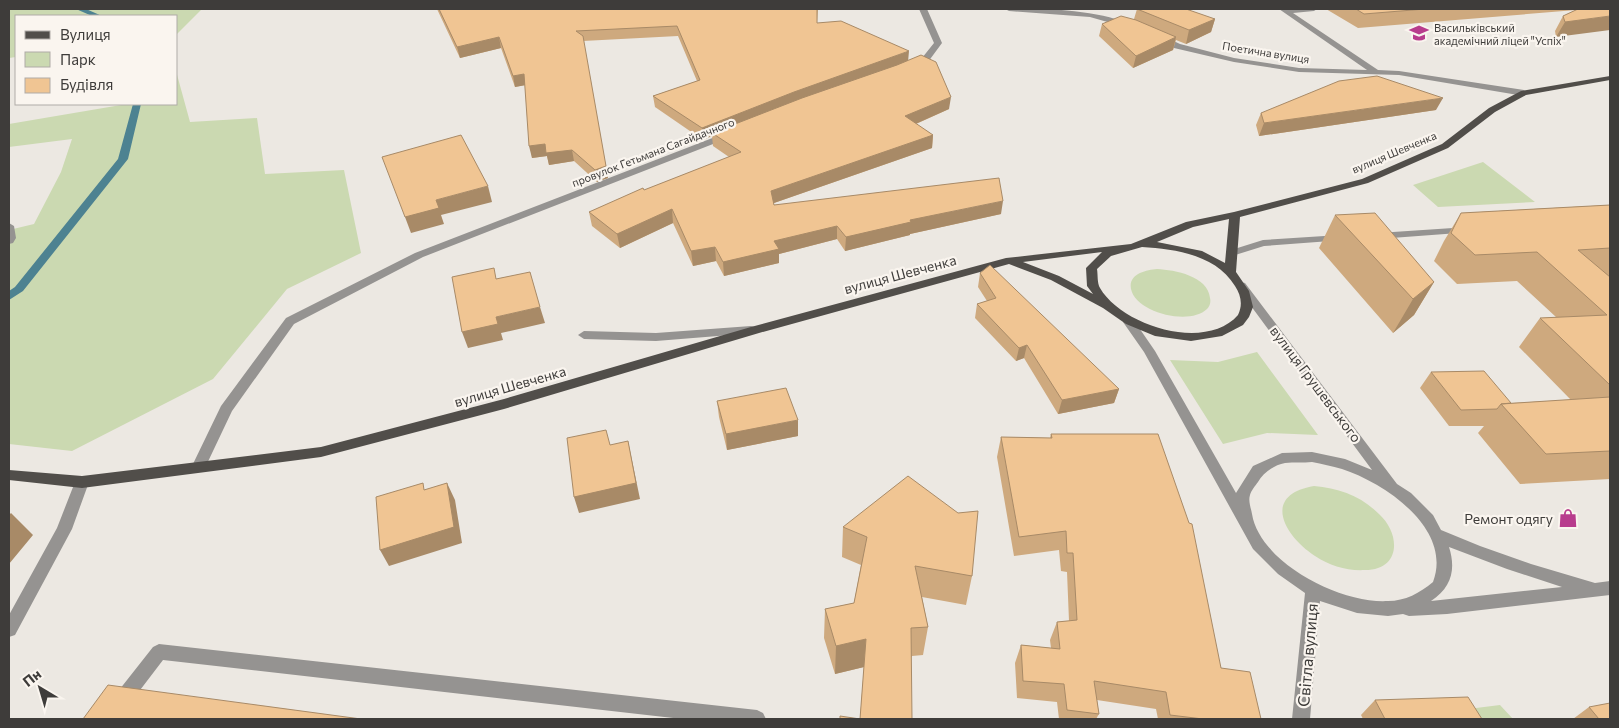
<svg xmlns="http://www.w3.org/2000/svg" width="1619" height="728" font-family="Commissioner,sans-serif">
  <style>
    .green { fill: #cbd9b1 }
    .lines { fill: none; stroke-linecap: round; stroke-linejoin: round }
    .stream { fill: #4d8291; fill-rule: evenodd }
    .minor { fill: #959391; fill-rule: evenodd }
    .major { fill: #514e4a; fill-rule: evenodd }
    .wall { fill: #cea97e }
    .shaded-wall { fill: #a88a67 }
    .building { fill: #f0c593; stroke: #a88a67 }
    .labels { text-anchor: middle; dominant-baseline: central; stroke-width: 4.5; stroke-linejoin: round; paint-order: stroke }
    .far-poi-label { font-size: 11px; fill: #3e3c3a; stroke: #faf5ef; text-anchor: start }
    .far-street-label { font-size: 11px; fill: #3e3c3a; stroke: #faf5ef }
    .street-label { font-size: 14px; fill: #3e3c3a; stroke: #faf5ef }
    .poi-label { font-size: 14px; fill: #3e3c3a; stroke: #faf5ef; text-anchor: end }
    .near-street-label { font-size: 16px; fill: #3e3c3a; stroke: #faf5ef }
  </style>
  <rect width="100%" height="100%" fill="#ece8e2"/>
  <!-- green -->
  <path class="green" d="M 9,9 L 202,9 L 176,35 L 176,16 L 16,16 L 16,57 L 9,58 Z
    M 176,71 L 190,122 L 257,118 L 265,174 L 344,170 L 361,253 L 287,289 L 213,379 L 72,451 L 9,444 L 9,230 L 34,224 L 61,172 L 72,139 L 9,147 L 9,124 L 121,105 L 121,104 L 176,104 Z
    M 1483,162 L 1535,202 L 1438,207 L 1413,185 Z
    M 1157,269 C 1175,270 1208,276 1210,298 C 1211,302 1210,306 1207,309 C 1190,326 1136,313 1131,289 C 1128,274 1146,270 1157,269 Z
    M 1257,352 L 1318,435 L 1267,433 L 1223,444 L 1170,360 L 1218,362 Z
    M 1314,486 C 1339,488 1361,496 1379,514 C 1401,534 1401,570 1365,570 C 1347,571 1330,566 1315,556 C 1284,536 1261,495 1314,486 Z
    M 1500,705 L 1513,719 L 1452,719 L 1452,711 Z"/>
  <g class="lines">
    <!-- stream -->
    <path class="stream" d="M 76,9 L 86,9 L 102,16 L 92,16 Z
      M 133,104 L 141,104 L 128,159 L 23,291 L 9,300 L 9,291 L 15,287 L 118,159 Z"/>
    <!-- minor -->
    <path class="minor" d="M 919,9 L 927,9 L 942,43 L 928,62 L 913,67 L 909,65 L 910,63 L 922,58 L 934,43 Z
      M 1005,9 C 1032,7 1107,10 1129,25 L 1125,27 L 1090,17 L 1009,11 Z
      M 1279,9 L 1317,9 L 1314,11 L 1293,13 L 1378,70 L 1399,71 L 1524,90 L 1528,93 L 1524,96 L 1399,75 L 1299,72 L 1234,62 L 1174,48 L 1156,38 L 1163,36 L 1180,44 L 1234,58 L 1299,68 L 1367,70 Z
      M 728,132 L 731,133 L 731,137 L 423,257 L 294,324 L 232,411 L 204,470 L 199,471 L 194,470 L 192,466 L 221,406 L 286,318 L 415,253 Z
      M 9,223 L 14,226 L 16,238 L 13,243 L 9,244 Z
      M 1468,227 L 1473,230 L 1472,232 L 1378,239 L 1373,236 L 1378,233 Z
      M 1340,235 L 1344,236 L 1345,238 L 1344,240 L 1264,246 L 1232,256 L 1227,253 L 1228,251 L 1263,240 Z
      M 1241,282 L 1245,283 L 1397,484 L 1411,493 L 1433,515 L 1441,530 L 1480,546 L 1531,564 L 1595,583 L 1610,581 L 1610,595 L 1447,614 L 1409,616 L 1403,614 L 1388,616 L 1357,613 L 1320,601 L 1310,719 L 1292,719 L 1305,593 L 1278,574 L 1253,549 L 1144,352 L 1123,322 L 1129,318 L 1133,319 L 1155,351 L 1236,493 L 1253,466 L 1282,453 L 1312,452 L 1345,459 L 1372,470 L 1237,287 L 1235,285 ZM 1312,462 C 1322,464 1332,466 1342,469 C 1385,483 1453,529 1433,582 C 1420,593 1405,601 1388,601 C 1341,604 1260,563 1252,514 C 1251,508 1248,501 1250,495 C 1251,491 1255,486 1258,482 C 1263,473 1274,465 1285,463 C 1294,462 1303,463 1312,462 ZM 1449,547 L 1507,569 L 1562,587 L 1431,601 C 1452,587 1456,569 1449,547 Z
      M 751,326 L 755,327 L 757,330 L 755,333 L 656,341 L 584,339 L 578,335 L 584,331 L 656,333 Z
      M 82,476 L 87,478 L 89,482 L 72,529 L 15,635 L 9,637 L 9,615 L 57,528 L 75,482 L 77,478 Z
      M 159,644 L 757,710 L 763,713 L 766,719 L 682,719 L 163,660 L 118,719 L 98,719 L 101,713 L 153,647 Z"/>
    <!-- major -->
    <path class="major" d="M 1610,76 L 1610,80 L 1526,95 L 1495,112 L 1448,148 L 1368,183 L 1240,217 L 1236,272 L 1249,291 L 1253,307 L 1249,317 L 1243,325 L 1222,336 L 1191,341 L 1155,336 L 1126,324 L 1103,308 L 1051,280 L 1009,264 L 759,333 L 504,409 L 321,457 L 82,488 L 9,480 L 9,470 L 82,476 L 321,447 L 504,399 L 751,327 L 1006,258 L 1131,244 L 1186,222 L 1234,212 L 1362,179 L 1442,144 L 1489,108 L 1521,91 ZM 1229,219 L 1225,263 L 1202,251 L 1157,242 L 1193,227 ZM 1142,247 C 1176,249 1216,255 1235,286 C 1241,295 1243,305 1238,315 C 1206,352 1122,326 1100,288 C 1097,283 1098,275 1097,269 L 1111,256 ZM 1102,252 L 1086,268 L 1087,286 L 1093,294 L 1059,276 L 1023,262 Z"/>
  </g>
  <!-- wall -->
  <path class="wall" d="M 437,9 L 818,9 L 817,23 L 908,61 L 949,109 L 916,124 L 933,135 L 932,148 L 774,203 L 774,205 L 1001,214 L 910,234 L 910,235 L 845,251 L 837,239 L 779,254 L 779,263 L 724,276 L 716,261 L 693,266 L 673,223 L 620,248 L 592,226 L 589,212 L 729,157 L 713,146 L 712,136 L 703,140 L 655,107 L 653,96 L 697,81 L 678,36 L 583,41 L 608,178 L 597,182 L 574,161 L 549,165 L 547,156 L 532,158 L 525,85 L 515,87 L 501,48 L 460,58 Z
    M 1137,9 L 1215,19 L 1211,32 L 1186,44 L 1176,40 L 1173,50 L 1133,68 L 1099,36 L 1102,24 L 1134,19 Z
    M 1326,9 L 1610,9 L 1556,37 L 1555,31 L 1563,16 L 1576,10 L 1358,28 Z
    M 1436,110 L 1259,136 L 1256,125 L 1261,113 Z
    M 1610,205 L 1610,275 L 1608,275 L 1610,277 L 1610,479 L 1520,484 L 1478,433 L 1484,426 L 1449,426 L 1420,388 L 1431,372 L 1511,403 L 1571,400 L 1519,347 L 1540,318 L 1556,317 L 1517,281 L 1457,284 L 1434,261 L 1444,241 L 1461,213 Z
    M 1335,215 L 1434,282 L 1414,315 L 1393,333 L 1319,248 Z
    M 980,273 L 1119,389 L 1114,403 L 1058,414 L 1024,358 L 1016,361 L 975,318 L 977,304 L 987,301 L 978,287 Z
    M 717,401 L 798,436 L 727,450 L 719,417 Z
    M 1051,434 L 1221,668 L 1261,719 L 1158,719 L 1156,709 L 1097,700 L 1099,714 L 1096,719 L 1059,719 L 1057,702 L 1017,698 L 1015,663 L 1021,645 L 1051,648 L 1050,640 L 1057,622 L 1069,621 L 1067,572 L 1061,571 L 1059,550 L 1014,556 L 997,457 L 1001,437 L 1050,438 Z
    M 843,527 L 972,576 L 966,605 L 922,597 L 928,627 L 923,655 L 912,656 L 860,719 L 864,667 L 835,674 L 824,638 L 825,609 L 854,603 L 861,565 L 842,557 Z
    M 1375,700 L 1482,719 L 1363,719 L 1361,715 Z
    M 1589,707 L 1610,719 L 1573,719 Z"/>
  <!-- shaded-wall -->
  <path class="shaded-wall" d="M 1610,16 L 1610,30 L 1556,37 L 1565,22 Z
    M 1215,19 L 1211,32 L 1186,44 L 1189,30 Z
    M 499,37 L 501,48 L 460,58 L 457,47 Z
    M 1176,37 L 1173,50 L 1133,68 L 1136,56 Z
    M 909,51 L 908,62 L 712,133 L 712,136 L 703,140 L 702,128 L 794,92 Z
    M 524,74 L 526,85 L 515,87 L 513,76 Z
    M 951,97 L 949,109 L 904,129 L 905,116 Z
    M 1443,98 L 1436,110 L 1259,136 L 1264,123 Z
    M 933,135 L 932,148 L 771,204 L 771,191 Z
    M 545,144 L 572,150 L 574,161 L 549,165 L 547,156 L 532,158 L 529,146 Z
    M 606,166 L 608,178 L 597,182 L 595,170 Z
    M 488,186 L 492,202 L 441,215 L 444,224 L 411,233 L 405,217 L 436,200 Z
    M 1003,201 L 1001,214 L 910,234 L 910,235 L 845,251 L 846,237 L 910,220 Z
    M 672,209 L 673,223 L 620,248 L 617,234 Z
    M 837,226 L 837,239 L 779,254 L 779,263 L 724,276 L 723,262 L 774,241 Z
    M 715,247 L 716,261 L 693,266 L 691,251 Z
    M 1434,282 L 1414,315 L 1393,333 L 1413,299 Z
    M 540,307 L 545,323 L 501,333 L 503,340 L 468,348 L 462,332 L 496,317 Z
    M 1027,345 L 1024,358 L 1016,361 L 1019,348 Z
    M 1119,389 L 1114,403 L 1058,414 L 1062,400 Z
    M 798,420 L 798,436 L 727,450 L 726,434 Z
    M 628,441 L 640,499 L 579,513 L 574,497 Z
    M 447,483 L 455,500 L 462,543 L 389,566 L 380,550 Z
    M 11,513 L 33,535 L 9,564 L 9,515 Z
    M 866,639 L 864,667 L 835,674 L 836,646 Z"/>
  <!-- building -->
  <path class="building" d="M 439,9 L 817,9 L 817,23 L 841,21 L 909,51 L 794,92 L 702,128 L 653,96 L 700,80 L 677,26 L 576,31 L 583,36 L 606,166 L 595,170 L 572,150 L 546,153 L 545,144 L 529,146 L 524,74 L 513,76 L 499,37 L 457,47 Z
    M 1137,9 L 1186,9 L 1215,19 L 1189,30 Z
    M 1356,9 L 1425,9 L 1364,14 Z
    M 1578,9 L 1610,9 L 1610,16 L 1565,22 L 1563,16 Z
    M 1121,16 L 1136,20 L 1176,37 L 1136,56 L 1102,24 Z
    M 921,55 L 936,62 L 951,97 L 905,116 L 933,135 L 771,191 L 774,205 L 999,178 L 1003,201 L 910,220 L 911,222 L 846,237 L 837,226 L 774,241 L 779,249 L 723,262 L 715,247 L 691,251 L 672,209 L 617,234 L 589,212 L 643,188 L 644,190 L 741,152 L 712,133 L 802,98 L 897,65 Z
    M 1377,76 L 1443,98 L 1264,123 L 1261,113 L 1339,81 Z
    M 461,135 L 488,186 L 436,200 L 439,208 L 405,217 L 382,157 Z
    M 1610,205 L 1610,248 L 1578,250 L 1610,277 L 1610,385 L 1540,318 L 1607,315 L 1537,252 L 1475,255 L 1451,233 L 1461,213 Z
    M 1375,213 L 1434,282 L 1413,299 L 1335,215 Z
    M 990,265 L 1119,389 L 1062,400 L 1027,345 L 1019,348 L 977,304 L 996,298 L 980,273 Z
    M 494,268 L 496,279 L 530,272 L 540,307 L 496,317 L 498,324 L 462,332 L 452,277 Z
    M 1484,371 L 1511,403 L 1501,404 L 1497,409 L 1461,410 L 1431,372 Z
    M 786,388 L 798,420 L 726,434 L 717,401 Z
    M 1610,397 L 1610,451 L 1546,454 L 1501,404 Z
    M 606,430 L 610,445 L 628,441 L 636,483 L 574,497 L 567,438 Z
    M 1051,434 L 1158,434 L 1189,523 L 1192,524 L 1221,668 L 1250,672 L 1261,719 L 1203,719 L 1170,715 L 1166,692 L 1094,681 L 1099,714 L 1067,710 L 1064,684 L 1023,681 L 1021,645 L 1060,649 L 1057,622 L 1077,620 L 1073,553 L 1067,553 L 1066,531 L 1019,537 L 1001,437 L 1052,438 Z
    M 908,476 L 958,513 L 978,511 L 972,576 L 915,566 L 928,627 L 911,628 L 912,719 L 840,719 L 840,716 L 860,719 L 866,639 L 836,646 L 825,609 L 854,603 L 867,537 L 843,527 Z
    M 423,483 L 424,490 L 447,483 L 454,527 L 380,550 L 376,497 Z
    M 108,685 L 361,719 L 83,719 Z
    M 1468,697 L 1482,719 L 1385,719 L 1375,700 Z
    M 1610,703 L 1610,719 L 1599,719 L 1589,707 Z"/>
  <!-- icons -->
  <defs>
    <g id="school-bare" transform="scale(1.5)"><path d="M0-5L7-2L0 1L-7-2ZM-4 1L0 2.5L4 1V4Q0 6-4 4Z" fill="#b83c8d" stroke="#faf5ef" stroke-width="2.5" paint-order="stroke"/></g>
    <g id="shop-bare" transform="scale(1.5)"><path d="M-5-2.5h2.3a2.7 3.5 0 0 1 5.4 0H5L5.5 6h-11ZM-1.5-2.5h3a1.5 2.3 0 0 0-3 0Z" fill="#b83c8d" stroke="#faf5ef" stroke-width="2.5" paint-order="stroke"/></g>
  </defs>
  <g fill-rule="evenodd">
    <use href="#school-bare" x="1419" y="33"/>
    <use href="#shop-bare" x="1568" y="518"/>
  </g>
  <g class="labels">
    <!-- far-poi labels -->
    <g class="far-poi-label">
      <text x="1434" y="27">Васильківський<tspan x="1434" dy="13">академічний ліцей "Успіх"</tspan></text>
    </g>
    <!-- far-street labels -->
    <g class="far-street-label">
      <text transform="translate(1266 52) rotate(9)">Поетична вулиця</text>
      <text transform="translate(653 152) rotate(-21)">провулок Гетьмана Сагайдачного</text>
      <text transform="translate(1394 152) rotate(-23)">вулиця Шевченка</text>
    </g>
    <!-- street labels -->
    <g class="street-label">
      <text transform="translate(900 274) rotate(-15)">вулиця Шевченка</text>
      <text transform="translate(1316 384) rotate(53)">вулиця Грушевського</text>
      <text transform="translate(510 386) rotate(-16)">вулиця Шевченка</text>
    </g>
    <!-- poi labels -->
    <g class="poi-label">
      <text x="1553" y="518">Ремонт одягу</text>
    </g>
    <!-- near-street labels -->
    <g class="near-street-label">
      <text transform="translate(1307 655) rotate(-85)">Світла вулиця</text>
    </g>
  </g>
  <!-- border -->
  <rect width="1619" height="728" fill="none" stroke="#3e3c3a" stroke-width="20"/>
  <!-- legend -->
  <rect x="15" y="15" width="162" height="90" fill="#faf5ef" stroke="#afaba7"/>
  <rect x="25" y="31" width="25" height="8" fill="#514e4a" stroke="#afaba7"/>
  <text x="60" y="40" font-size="15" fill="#3e3c3a">Вулиця</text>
  <rect x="25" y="52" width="25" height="15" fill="#cbd9b1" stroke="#afaba7"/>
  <text x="60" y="65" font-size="15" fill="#3e3c3a">Парк</text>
  <rect x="25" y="78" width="25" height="15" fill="#f0c593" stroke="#afaba7"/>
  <text x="60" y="90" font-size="15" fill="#3e3c3a">Будівля</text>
  <!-- north arrow -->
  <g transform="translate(40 688) rotate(322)" stroke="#faf5ef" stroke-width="4" paint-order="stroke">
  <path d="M0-4L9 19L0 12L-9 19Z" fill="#3e3c3a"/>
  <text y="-8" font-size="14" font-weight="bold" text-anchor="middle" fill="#3e3c3a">Пн</text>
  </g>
</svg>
